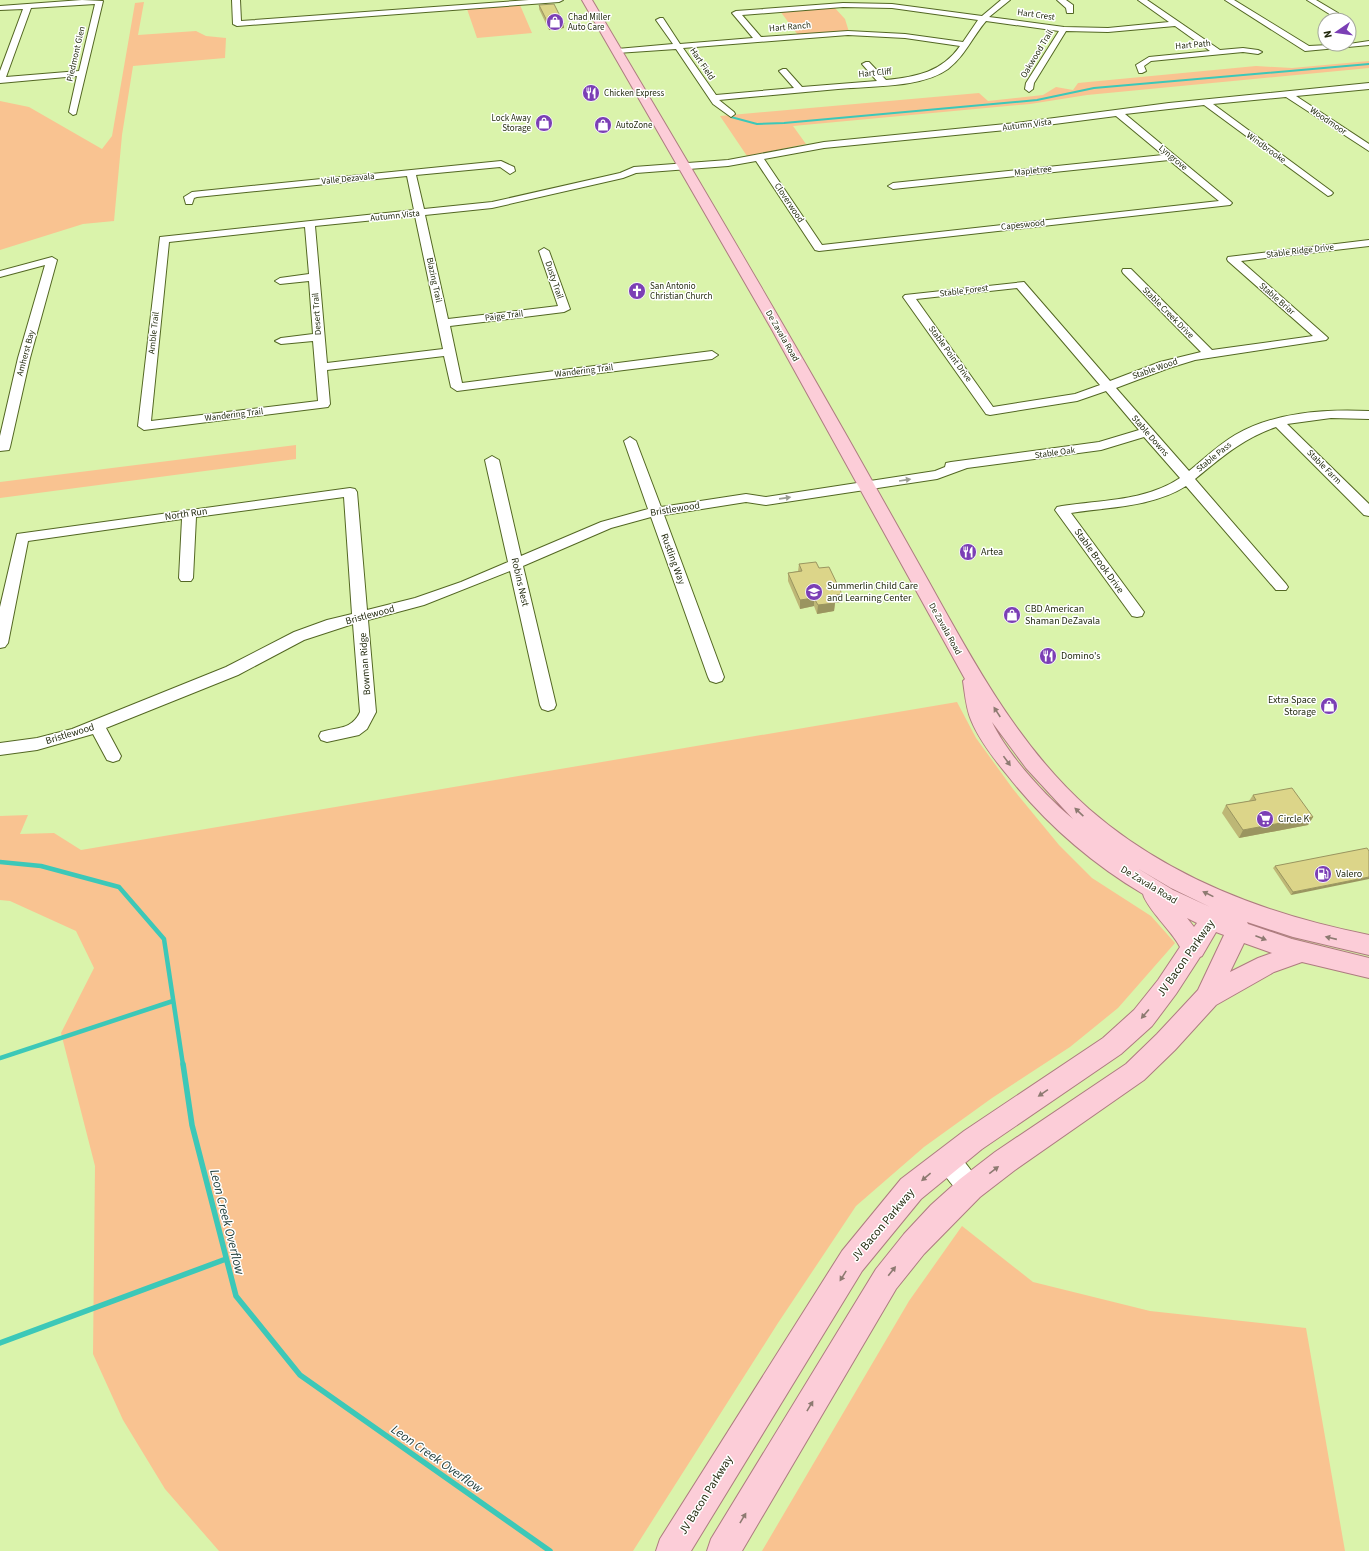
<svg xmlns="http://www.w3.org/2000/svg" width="1369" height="1551" font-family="'Source Sans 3',sans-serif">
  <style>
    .green { fill: #f9c391 }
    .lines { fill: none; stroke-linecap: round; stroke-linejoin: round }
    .stream-far2 { stroke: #3cc8b8; stroke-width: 2 }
    .stream-far1 { stroke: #3cc8b8; stroke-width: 4.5 }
    .stream { stroke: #3cc8b8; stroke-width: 5.5 }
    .minor-casing { stroke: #536723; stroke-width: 2 }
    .major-casing { stroke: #ad7c7f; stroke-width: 2 }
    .minor { fill: #fff; fill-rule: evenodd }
    .major { fill: #fccdd8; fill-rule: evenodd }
    .wall { fill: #bdb776 }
    .shaded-wall { fill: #9a9560 }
    .building { fill: #dcd589; stroke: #9a9560 }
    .oneway { fill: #9a9d91 }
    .oneway2 { fill: #8d7a71 }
    .labels { text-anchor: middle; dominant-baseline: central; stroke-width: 3; stroke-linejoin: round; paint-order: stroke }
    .far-street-label { font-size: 9px; fill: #1e260a; stroke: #fff }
    .far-poi-label { font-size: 9px; fill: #1e260a; stroke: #fff; text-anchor: start }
    .street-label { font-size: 10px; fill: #1e260a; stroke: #fff }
    .poi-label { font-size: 10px; fill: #1e260a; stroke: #fff; text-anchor: start }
    .near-street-label { font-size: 12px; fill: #1e260a; stroke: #fff }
    .near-water-label { font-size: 13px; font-style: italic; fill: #24413d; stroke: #fff }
  </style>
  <rect width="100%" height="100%" fill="#daf3ab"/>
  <!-- green -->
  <path class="green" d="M 144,2 L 138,35 L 196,31 L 206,36 L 226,38 L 225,58 L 133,66 L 122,135 L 114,221 L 83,224 L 0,250 L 0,101 L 29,107 L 102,149 L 112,136 L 135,3 Z
    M 520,5 L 532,33 L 477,38 L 467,9 Z
    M 834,7 L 845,19 L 849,32 L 798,35 L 780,11 Z
    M 1369,61 L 1369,68 L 1087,95 L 1030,104 L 793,126 L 806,144 L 747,156 L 720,116 L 979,93 L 988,101 L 1043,95 L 1056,87 L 1073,90 L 1078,83 L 1256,66 L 1292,68 Z
    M 296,445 L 296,459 L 0,498 L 0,482 Z
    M 957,702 L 976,738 L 1013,789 L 1059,845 L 1092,878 L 1151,916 L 1175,943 L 1118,1008 L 1070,1047 L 992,1098 L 924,1147 L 856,1206 L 778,1323 L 633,1551 L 219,1551 L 165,1489 L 123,1420 L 93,1354 L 95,1166 L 61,1033 L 94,968 L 76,931 L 10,901 L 0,900 L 0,816 L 28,815 L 20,834 L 54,833 L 81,850 Z
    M 962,1226 L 1033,1282 L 1150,1311 L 1306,1328 L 1345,1551 L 762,1551 L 909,1301 Z"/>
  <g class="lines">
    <!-- stream-far2 -->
    <path class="stream-far2" d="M 731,117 L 757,124 L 784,123 L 1037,100 L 1094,88 L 1369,64"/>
    <!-- stream-far1 -->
    <path class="stream-far1" d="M 0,862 L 41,866 L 119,887 L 164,939 L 183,1065
      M 0,1058 L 173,1001"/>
    <!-- stream -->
    <path class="stream" d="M 183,1064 L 192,1125 L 236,1296 L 300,1375 L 550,1551
      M 0,1343 L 226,1259"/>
    <!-- minor casing -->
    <g class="minor-casing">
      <path id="minor" d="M 82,0 L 103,1 L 76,114 L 73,115 L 69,112 L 77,76 L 0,83 L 0,71 L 23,9 L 0,10 L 0,6 ZM 95,4 L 79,71 L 6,77 L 31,8 Z
        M 232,0 L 240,0 L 241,21 L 529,0 L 563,0 L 559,2 L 237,26 L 233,24 Z
        M 1001,0 L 1010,0 L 989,17 L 1064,27 L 1108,28 L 1169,22 L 1138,0 L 1147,0 L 1220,50 L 1243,48 L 1258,50 L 1262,52 L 1258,54 L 1243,52 L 1151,61 L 1144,66 L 1146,71 L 1142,73 L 1139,73 L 1136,65 L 1149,57 L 1210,51 L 1175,26 L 1108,32 L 1066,31 L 1034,83 L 1033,89 L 1029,92 L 1025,89 L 1026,83 L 1059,31 L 986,21 C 973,36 965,56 948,69 C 922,88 870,86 838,89 C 798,93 759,96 719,100 L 734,112 L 735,114 L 731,117 L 713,104 L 676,49 L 617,53 L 613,51 L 617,49 L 673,44 L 656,20 L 660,18 L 663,18 L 680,44 L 753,38 L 732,13 L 736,11 L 843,3 L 892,4 L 982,16 ZM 843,7 L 892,8 L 978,20 L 963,42 L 905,34 L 848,31 L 761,37 L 742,15 ZM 848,35 L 905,38 L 960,46 C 942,72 916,77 886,80 L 869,62 L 866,62 L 862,64 L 877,81 L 802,87 L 786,69 L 783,69 L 779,71 L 794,88 L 716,95 L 683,48 Z
        M 1057,0 L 1066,0 L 1073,5 L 1073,13 L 1067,13 L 1066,8 Z
        M 1225,0 L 1234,0 L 1309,46 L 1349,44 L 1369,41 L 1369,45 L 1305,51 Z
        M 1307,0 L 1316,0 L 1338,13 L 1331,15 Z
        M 1369,83 L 1369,89 L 1296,96 L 1369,144 L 1369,151 L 1286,97 L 1213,104 L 1331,191 L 1333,193 L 1331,195 L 1328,196 L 1204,105 L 1125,114 L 1230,201 L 1232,203 L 1230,205 L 819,251 L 815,250 L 756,161 L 728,166 L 636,173 L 623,178 L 492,208 L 425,215 L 448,319 L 558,306 L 539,251 L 544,248 L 549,251 L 570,309 L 564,312 L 450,326 L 462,383 L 712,351 L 718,355 L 712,359 L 457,391 L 451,387 L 444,356 L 327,370 L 330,404 L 328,407 L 144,430 L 138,426 L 160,237 L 414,210 L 407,176 L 197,197 L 194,198 L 192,204 L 186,204 L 184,197 L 192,192 L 501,161 L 514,167 L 515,171 L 510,174 L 500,167 L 416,175 L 424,209 L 492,202 L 620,173 L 634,167 L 728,160 L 824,142 L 1016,123 L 1169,103 ZM 1116,116 L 1163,155 L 893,183 L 888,186 L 893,189 L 1169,160 L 1219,201 L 822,245 L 764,159 L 824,148 L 1016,129 ZM 415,216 L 443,349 L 327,363 L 315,226 ZM 305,227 L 309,274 L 280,278 L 275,281 L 280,284 L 309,281 L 313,334 L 281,338 L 275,341 L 281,344 L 313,341 L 318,401 L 151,421 L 169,242 Z
        M 1369,240 L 1369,246 L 1241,261 L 1326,336 L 1328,338 L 1326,340 L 1195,360 L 1169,368 L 1116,388 L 1189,471 C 1204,459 1218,445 1235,435 C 1275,412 1324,409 1369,411 L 1369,419 L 1331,418 L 1287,424 L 1369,504 L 1369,516 L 1364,515 L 1276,427 C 1242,439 1222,457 1195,479 L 1286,584 L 1288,587 L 1286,590 L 1276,590 L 1186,486 C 1153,507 1109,507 1071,513 L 1144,612 L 1142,616 L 1137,617 L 1132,616 L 1055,510 L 1057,507 L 1062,506 C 1101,500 1146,501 1180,478 L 1144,437 L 1101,450 L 967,468 L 937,479 L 766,505 L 746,502 L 664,515 L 724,677 L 722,681 L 716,683 L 710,681 L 708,677 L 651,517 L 611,528 L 523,566 L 556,705 L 554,709 L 548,711 L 542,709 L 540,705 L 510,571 L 424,605 L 368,620 L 376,712 L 367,729 L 359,735 L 327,742 L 321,740 L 319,736 L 321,732 C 337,727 352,730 360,712 L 353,624 L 304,640 L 238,675 L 106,728 L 121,756 L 119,760 L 113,762 L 107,760 L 93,734 L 37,750 L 0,755 L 0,743 L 37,738 L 72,729 L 226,667 L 294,632 L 327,620 L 352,614 L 344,497 L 196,517 L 193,578 L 191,581 L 181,581 L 179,578 L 182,519 L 28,541 L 8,643 L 5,647 L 0,648 L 0,607 L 17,534 L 350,488 L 355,489 L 357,492 L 367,610 L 415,598 L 461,582 L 508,562 L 485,460 L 492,456 L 499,460 L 521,556 L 601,522 L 648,509 L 624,441 L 630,437 L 636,441 L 661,507 L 746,494 L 766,497 L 935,471 L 945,467 L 946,463 L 951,462 L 1099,442 L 1139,430 L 1106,391 L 1077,401 L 990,415 L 986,414 L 903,297 L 905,295 L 1024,282 L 1110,381 L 1160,362 L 1201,352 L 1123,273 L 1122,271 L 1123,269 L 1131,269 L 1212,350 L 1313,336 L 1228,261 L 1227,259 L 1228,257 ZM 1017,288 L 1100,385 L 1075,394 L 993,407 L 916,299 Z
        M 52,257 L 57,260 L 30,358 L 10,447 L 9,450 L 0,451 L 0,436 L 18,358 L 45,265 L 0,277 L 0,271 Z
        M 947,1148 C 961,1154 975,1174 981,1188 L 978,1196 L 970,1199 C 956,1193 942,1173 936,1159 L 939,1152 Z"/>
    </g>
    <!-- major casing -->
    <g class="major-casing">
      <path id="major" d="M 582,0 L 592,0 C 678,146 765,291 848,438 C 875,486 902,534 929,582 C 974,663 1019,747 1089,809 C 1168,878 1268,915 1369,935 L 1369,955 L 1293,937 L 1247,922 L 1248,924 L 1292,939 L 1369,958 L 1369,978 L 1302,962 L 1274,972 L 1216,1005 L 1175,1050 L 1144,1080 L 1015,1170 L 980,1197 L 924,1254 L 896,1289 L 742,1551 L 707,1551 L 711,1539 L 876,1269 L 904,1234 L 931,1205 L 960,1179 L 995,1152 L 1126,1064 L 1157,1034 L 1198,990 L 1224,935 L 1216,932 L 1202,956 L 1200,957 L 1176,994 L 1152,1026 L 1121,1054 L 982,1149 L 921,1199 L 862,1271 L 691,1551 L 656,1551 L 660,1539 L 842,1251 L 901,1179 L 964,1131 L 1103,1038 L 1134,1010 L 1158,980 L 1180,947 C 1172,931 1147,909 1143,894 C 1091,863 1046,824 1008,776 C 994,759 979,740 971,720 C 966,708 965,694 963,681 L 965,679 L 771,328 ZM 992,722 L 1026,768 L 1073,819 C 1046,797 1007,754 992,722 ZM 1137,868 L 1171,888 L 1210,907 L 1173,890 ZM 1187,918 L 1197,923 L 1194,927 ZM 1244,943 L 1272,953 L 1258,958 L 1230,972 Z"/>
    </g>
    <!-- minor -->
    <use href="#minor" class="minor"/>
    <!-- major -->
    <use href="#major" class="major"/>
  </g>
  <!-- wall -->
  <path class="wall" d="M 539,5 L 564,24 L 564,28 L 549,30 L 539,9 Z
    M 799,564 L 842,594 L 841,602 L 835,603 L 834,611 L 817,614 L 814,606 L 800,609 L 788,581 L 788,573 L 798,571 Z
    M 1253,795 L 1313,817 L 1308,825 L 1239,838 L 1222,813 L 1226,805 L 1249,801 Z
    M 1369,851 L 1291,895 L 1273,868 L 1275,866 Z"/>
  <!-- shaded-wall -->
  <path class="shaded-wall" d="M 564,24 L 564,28 L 549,30 L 549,25 Z
    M 842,594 L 841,602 L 835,603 L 834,611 L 817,614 L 818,605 L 832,596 Z
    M 814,598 L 814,606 L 800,609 L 800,600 Z
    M 1313,817 L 1308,825 L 1239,838 L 1243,830 Z
    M 1369,877 L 1369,879 L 1291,895 L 1293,892 Z"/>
  <!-- building -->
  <path class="building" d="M 554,4 L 564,24 L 549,25 L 539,5 Z
    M 816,562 L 819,568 L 829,567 L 842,594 L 832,596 L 835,603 L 818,605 L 814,598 L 800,600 L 788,573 L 802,571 L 799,564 Z
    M 1292,788 L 1313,817 L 1243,830 L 1226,805 L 1256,800 L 1253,795 Z
    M 1367,848 L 1369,851 L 1369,877 L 1293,892 L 1275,866 Z"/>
  <!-- one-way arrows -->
  <defs><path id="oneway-solid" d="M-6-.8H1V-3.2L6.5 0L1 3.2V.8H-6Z"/></defs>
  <g class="oneway">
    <use href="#oneway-solid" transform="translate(905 480) rotate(-9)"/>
    <use href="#oneway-solid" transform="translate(785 498) rotate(-8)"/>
  </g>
  <g class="oneway2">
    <use href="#oneway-solid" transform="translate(997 712) rotate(-123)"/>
    <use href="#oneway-solid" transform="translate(1007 761) rotate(54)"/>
    <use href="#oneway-solid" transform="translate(1079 812) rotate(-137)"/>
    <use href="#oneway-solid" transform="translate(1208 894) rotate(-154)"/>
    <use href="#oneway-solid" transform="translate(1261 938) rotate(21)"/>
    <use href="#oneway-solid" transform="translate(1331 938) rotate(-167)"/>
    <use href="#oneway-solid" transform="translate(1145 1014) rotate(131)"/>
    <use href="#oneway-solid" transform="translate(1043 1093) rotate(146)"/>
    <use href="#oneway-solid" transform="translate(994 1170) rotate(-38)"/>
    <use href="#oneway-solid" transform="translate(926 1177) rotate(140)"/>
    <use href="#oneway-solid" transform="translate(892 1271) rotate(-51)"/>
    <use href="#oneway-solid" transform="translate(843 1276) rotate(122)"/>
    <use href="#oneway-solid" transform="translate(810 1406) rotate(-59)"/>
    <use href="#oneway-solid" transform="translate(743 1518) rotate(-59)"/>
  </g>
  <!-- icons -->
  <defs>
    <g id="shop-disc" transform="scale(0.9)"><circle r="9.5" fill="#7b3fb5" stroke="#fff"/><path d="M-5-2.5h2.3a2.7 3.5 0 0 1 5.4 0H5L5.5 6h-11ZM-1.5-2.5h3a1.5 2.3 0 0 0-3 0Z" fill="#fff"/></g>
    <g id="restaurant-disc" transform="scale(0.9)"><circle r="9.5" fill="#7b3fb5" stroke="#fff"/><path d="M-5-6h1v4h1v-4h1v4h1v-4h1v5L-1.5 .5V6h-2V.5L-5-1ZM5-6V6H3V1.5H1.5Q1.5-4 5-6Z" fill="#fff"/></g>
    <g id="church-disc" transform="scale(0.9)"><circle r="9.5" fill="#7b3fb5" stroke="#fff"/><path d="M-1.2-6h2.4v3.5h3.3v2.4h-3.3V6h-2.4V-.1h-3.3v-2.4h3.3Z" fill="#fff"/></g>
    <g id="school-disc" transform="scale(0.9)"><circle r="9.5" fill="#7b3fb5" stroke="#fff"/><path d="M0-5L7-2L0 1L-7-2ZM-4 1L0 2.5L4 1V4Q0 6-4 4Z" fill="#fff"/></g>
    <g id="supermarket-disc" transform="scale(0.9)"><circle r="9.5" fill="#7b3fb5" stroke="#fff"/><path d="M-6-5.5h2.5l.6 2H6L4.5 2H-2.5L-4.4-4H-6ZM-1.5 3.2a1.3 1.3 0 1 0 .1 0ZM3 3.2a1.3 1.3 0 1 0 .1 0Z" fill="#fff"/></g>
    <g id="fuel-disc" transform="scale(0.9)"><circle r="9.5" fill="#7b3fb5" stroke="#fff"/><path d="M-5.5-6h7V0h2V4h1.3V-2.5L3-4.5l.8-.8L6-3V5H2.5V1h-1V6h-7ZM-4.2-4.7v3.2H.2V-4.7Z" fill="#fff"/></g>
  </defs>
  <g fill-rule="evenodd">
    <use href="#shop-disc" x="555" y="22"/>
    <use href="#restaurant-disc" x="591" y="93"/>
    <use href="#shop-disc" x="544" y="123"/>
    <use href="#shop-disc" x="603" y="125"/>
    <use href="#church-disc" x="637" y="291"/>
    <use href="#restaurant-disc" x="968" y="552"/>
    <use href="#school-disc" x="814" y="592"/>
    <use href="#shop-disc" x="1012" y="615"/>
    <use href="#restaurant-disc" x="1048" y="656"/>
    <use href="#shop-disc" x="1329" y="706"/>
    <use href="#supermarket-disc" x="1265" y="819"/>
    <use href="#fuel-disc" x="1323" y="874"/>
  </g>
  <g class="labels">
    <!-- far-street labels -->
    <g class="far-street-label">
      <text transform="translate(1036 15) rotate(8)">Hart Crest</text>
      <text transform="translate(790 27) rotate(-5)">Hart Ranch</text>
      <text transform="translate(1193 45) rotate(-5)">Hart Path</text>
      <text transform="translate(76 54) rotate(-77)">Piedmont Glen</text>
      <text transform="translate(1037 54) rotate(-59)">Oakwood Trail</text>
      <text transform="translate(702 64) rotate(56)">Hart Field</text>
      <text transform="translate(875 73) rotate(-5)">Hart Cliff</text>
      <text transform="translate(1328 121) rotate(34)">Woodmoor</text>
      <text transform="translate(1027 125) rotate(-7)">Autumn Vista</text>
      <text transform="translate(1266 148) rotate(36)">Windbrooke</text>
      <text transform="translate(1173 158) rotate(40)">Lyngrove</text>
      <text transform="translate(1033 171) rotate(-6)">Mapletree</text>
      <text transform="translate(348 179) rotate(-6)">Valle Dezavala</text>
      <text transform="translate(789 203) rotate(56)">Cloverwood</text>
      <text transform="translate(395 216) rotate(-6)">Autumn Vista</text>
      <text transform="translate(1023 225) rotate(-6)">Capeswood</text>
      <text transform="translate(1300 251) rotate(-7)">Stable Ridge Drive</text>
      <text transform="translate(434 280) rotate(78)">Blazing Trail</text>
      <text transform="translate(554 280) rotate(71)">Dusty Trail</text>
      <text transform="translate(964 291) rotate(-7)">Stable Forest</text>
      <text transform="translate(1277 299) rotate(41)">Stable Briar</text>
      <text transform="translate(1168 313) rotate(45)">Stable Creek Drive</text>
      <text transform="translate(317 314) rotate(-94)">Desert Trail</text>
      <text transform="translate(504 316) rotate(-7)">Paige Trail</text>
      <text transform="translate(154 333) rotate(-84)">Amble Trail</text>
      <text transform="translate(782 336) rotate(60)">De Zavala Road</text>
      <text transform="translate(26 353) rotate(-75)">Amherst Bay</text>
      <text transform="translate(950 354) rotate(54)">Stable Point Drive</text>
      <text transform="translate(1155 369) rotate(-19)">Stable Wood</text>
      <text transform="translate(584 371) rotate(-7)">Wandering Trail</text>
      <text transform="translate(234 415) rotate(-7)">Wandering Trail</text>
      <text transform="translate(1150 436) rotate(49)">Stable Downs</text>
      <text transform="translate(1055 453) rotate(-8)">Stable Oak</text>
      <text transform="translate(1214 457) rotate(-39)">Stable Pass</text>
      <text transform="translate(1324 467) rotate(45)">Stable Farm</text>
      <text transform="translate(945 629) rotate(61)">De Zavala Road</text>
    </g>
    <!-- far-poi labels -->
    <g class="far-poi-label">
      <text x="568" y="17">Chad Miller<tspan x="568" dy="10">Auto Care</tspan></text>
      <text x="604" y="93">Chicken Express</text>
      <text x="531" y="118" text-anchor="end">Lock Away<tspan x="531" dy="10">Storage</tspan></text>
      <text x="616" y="125">AutoZone</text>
      <text x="650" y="286">San Antonio<tspan x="650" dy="10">Christian Church</tspan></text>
    </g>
    <!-- street labels -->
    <g class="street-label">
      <text transform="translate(675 509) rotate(-9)">Bristlewood</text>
      <text transform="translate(186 514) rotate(-8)">North Run</text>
      <text transform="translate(673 559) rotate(70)">Rustling Way</text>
      <text transform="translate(1099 561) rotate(54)">Stable Brook Drive</text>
      <text transform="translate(520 582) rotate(77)">Robins Nest</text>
      <text transform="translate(370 615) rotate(-15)">Bristlewood</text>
      <text transform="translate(365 664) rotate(-94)">Bowman Ridge</text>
      <text transform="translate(70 734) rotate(-17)">Bristlewood</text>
      <text transform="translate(1149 885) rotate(31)">De Zavala Road</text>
    </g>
    <!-- poi labels -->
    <g class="poi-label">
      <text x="981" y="552">Artea</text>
      <text x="827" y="586">Summerlin Child Care<tspan x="827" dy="12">and Learning Center</tspan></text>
      <text x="1025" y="609">CBD American<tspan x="1025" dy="12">Shaman DeZavala</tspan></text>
      <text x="1061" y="656">Domino's</text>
      <text x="1316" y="700" text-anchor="end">Extra Space<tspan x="1316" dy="12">Storage</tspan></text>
      <text x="1278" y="819">Circle K</text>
      <text x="1336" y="874">Valero</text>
    </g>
    <!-- near-street labels -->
    <g class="near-street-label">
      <text transform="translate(1186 958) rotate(-55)">JV Bacon Parkway</text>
      <text transform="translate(883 1225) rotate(-50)">JV Bacon Parkway</text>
      <text transform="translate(706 1495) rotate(-58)">JV Bacon Parkway</text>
    </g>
    <!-- near-water labels -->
    <g class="near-water-label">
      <text transform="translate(227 1222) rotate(76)">Leon Creek Overflow</text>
      <text transform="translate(437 1459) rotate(35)">Leon Creek Overflow</text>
    </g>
  </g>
  <!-- north arrow -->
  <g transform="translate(1337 32) rotate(257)"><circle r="19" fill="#ffffff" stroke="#a5a89d"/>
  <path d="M0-3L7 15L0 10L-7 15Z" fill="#7b3fb5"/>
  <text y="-6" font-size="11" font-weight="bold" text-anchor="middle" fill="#1e260a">N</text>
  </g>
</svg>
